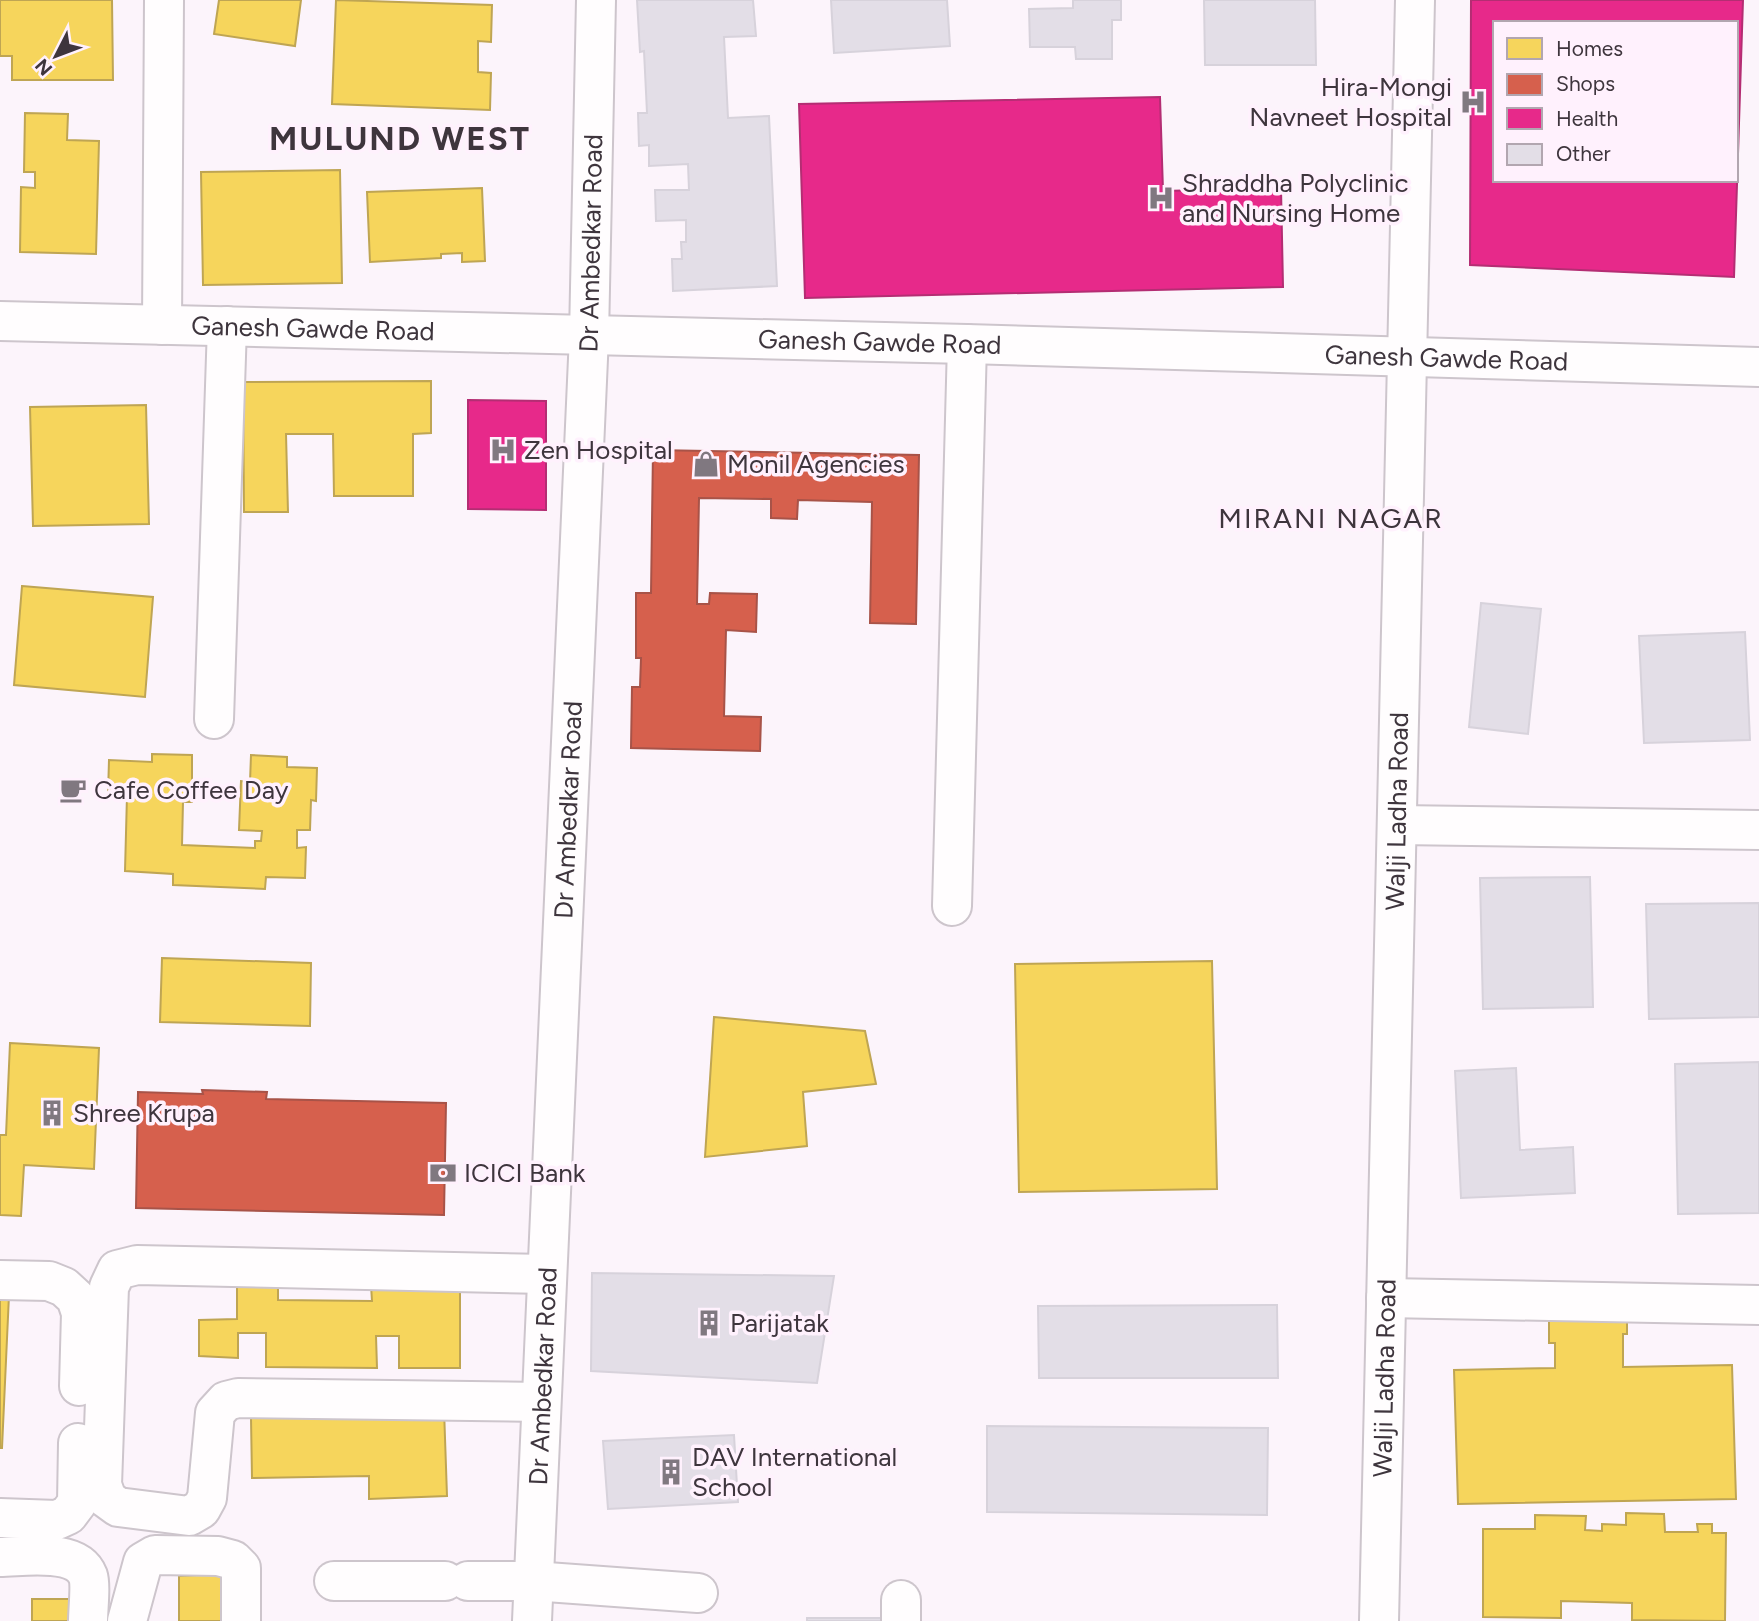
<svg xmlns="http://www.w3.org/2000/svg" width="1759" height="1621" font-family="Figtree,sans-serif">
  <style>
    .homes { fill: #f6d55c; stroke: #bfa553; stroke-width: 2 }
    .shops { fill: #d6604d; stroke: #a85348; stroke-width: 2 }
    .health { fill: #e7298a; stroke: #b42d73; stroke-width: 2; fill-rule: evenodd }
    .building { fill: #e3dee7; stroke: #d7d2db; stroke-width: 2 }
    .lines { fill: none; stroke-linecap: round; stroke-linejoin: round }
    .minor-casing { stroke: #cdc5cc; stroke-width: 42 }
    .tertiary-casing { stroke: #cdc5cc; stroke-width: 42 }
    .minor { stroke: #fffdfe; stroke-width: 38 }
    .tertiary { stroke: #fffdfe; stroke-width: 38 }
    .labels { text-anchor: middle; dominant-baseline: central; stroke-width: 7; stroke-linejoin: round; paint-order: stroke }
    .poi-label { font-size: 26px; fill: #3e353d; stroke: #fff1fd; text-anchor: start }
    .street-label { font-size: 26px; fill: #3e353d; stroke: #fff1fd }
    .neighbourhood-label { font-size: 28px; letter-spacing: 2px; fill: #3e353d; stroke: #fff1fd }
    .district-label { font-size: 33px; font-weight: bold; letter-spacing: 2px; fill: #3e353d; stroke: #fff1fd }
  </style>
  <rect width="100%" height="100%" fill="#fcf4fb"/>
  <!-- homes -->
  <path class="homes" d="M 0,0 L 112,0 L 113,80 L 12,80 L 12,56 L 0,56 Z
    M 219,0 L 301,0 L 295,46 L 214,34 Z
    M 336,0 L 492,5 L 491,42 L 478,41 L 478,72 L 491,73 L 490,110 L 332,104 Z
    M 25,113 L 68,114 L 67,140 L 99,141 L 96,254 L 20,252 L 21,187 L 35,188 L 35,172 L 24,172 Z
    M 340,170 L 342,283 L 203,285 L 201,172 Z
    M 482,188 L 485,261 L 462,262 L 462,253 L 441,254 L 441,258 L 370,262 L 367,192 Z
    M 431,381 L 431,433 L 413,434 L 413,496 L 334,496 L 333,434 L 286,434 L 288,512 L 244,512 L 243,382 Z
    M 146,405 L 149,524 L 33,526 L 30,407 Z
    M 22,586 L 153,597 L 145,697 L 14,685 Z
    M 152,754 L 192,755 L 192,802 L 183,802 L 182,845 L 255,848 L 255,841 L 261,841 L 262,831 L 239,830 L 241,781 L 250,782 L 251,755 L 287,757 L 287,767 L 317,768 L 316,801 L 311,800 L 310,830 L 297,830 L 297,848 L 306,847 L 305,878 L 266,877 L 265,889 L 173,885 L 173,874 L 125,871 L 127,795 L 108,794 L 109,760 L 152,762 Z
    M 162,958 L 311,963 L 310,1026 L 160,1022 Z
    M 1212,961 L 1217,1189 L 1019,1192 L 1015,964 Z
    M 714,1017 L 865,1031 L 876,1084 L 803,1092 L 807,1146 L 705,1157 Z
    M 10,1043 L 99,1048 L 94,1169 L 24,1165 L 21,1216 L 0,1215 L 0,1135 L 6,1135 Z
    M 237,1285 L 278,1285 L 278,1300 L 372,1301 L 371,1285 L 460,1287 L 460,1368 L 399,1368 L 399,1336 L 376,1336 L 377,1368 L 266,1367 L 266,1333 L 238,1333 L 238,1358 L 199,1356 L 199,1320 L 237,1319 Z
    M 0,1295 L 9,1295 L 2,1448 L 0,1448 Z
    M 1627,1314 L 1627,1334 L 1623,1334 L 1623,1367 L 1732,1365 L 1736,1499 L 1458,1504 L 1454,1370 L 1555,1368 L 1555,1343 L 1549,1343 L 1549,1316 Z
    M 444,1409 L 447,1496 L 369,1499 L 369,1476 L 252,1478 L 251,1418 L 326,1417 Z
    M 1626,1513 L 1664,1514 L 1665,1532 L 1698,1532 L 1697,1524 L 1712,1524 L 1712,1533 L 1726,1533 L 1725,1621 L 1632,1620 L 1632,1603 L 1561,1601 L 1561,1618 L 1483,1617 L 1483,1529 L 1535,1529 L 1535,1515 L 1586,1516 L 1585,1530 L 1602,1531 L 1602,1524 L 1626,1525 Z
    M 233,1573 L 230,1621 L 179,1621 L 179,1576 Z
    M 32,1599 L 83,1599 L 83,1621 L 32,1621 Z"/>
  <!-- shops -->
  <path class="shops" d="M 653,450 L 919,455 L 916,624 L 870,623 L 872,502 L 798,500 L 797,519 L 771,518 L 771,499 L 699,498 L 697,604 L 709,604 L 710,593 L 757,594 L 756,632 L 726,630 L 724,716 L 761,717 L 760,751 L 631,748 L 632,687 L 640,687 L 641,658 L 636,658 L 636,593 L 651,593 Z
    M 202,1090 L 267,1092 L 266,1099 L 446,1103 L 444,1215 L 136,1208 L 138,1092 L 203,1094 Z"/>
  <!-- health -->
  <path class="health" d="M 1471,0 L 1743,0 L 1734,277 L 1470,265 ZM 1495,23 L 1736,23 L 1736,180 L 1495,180 Z
    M 1160,97 L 1163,191 L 1281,188 L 1283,287 L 805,298 L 799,104 Z
    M 468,400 L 546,401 L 546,510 L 468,509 Z"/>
  <!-- building -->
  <path class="building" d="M 637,0 L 753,0 L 756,36 L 724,37 L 728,118 L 769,116 L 777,286 L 673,291 L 672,259 L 682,259 L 681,242 L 686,242 L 686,220 L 656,221 L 655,190 L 689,190 L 688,164 L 649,166 L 649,145 L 639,146 L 638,113 L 647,113 L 644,51 L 640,52 Z
    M 831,0 L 947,0 L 950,46 L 834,53 Z
    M 1073,0 L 1121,0 L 1121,20 L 1112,20 L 1112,59 L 1076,59 L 1075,47 L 1030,47 L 1029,9 L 1073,8 Z
    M 1204,0 L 1315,0 L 1316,65 L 1205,65 Z
    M 1481,603 L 1541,609 L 1528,734 L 1469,727 Z
    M 1745,632 L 1750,740 L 1644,743 L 1639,636 Z
    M 1590,877 L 1593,1007 L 1483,1009 L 1480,878 Z
    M 1759,903 L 1759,1017 L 1649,1019 L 1646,904 Z
    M 1759,1062 L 1759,1213 L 1678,1214 L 1675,1064 Z
    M 1516,1068 L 1520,1150 L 1573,1147 L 1575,1193 L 1461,1198 L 1455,1071 Z
    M 592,1273 L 834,1276 L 817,1383 L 591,1371 Z
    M 1277,1305 L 1278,1378 L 1039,1378 L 1038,1306 Z
    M 987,1426 L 1268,1428 L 1267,1515 L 987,1512 Z
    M 734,1435 L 738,1502 L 608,1509 L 603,1441 Z
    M 807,1618 L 883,1618 L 883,1621 L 807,1621 Z"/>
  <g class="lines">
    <!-- minor casing -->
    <g class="minor-casing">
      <g id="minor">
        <path id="s1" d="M 0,321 L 967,344 L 1759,367"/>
        <path d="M 162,325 L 164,0"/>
        <path d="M 214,719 L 227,326"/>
        <path d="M 1397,825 L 1759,830"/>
        <path d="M 952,906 L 967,344"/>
        <path d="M 0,1280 L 49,1281 L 64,1287 L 76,1298 L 81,1313 L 79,1386"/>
        <path d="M 1386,1298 L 1759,1305"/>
        <path d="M 541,1402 L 238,1398 L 226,1401 L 215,1413 L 207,1498 L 201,1509 L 189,1516 L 118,1507 L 107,1499 L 102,1485 L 109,1287 L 117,1270 L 137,1265 L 547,1274"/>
        <path d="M 0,1518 L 57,1520 L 68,1515 L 77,1503 L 78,1443"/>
        <path d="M 0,1557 C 24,1557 77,1547 88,1576 C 91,1585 88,1610 88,1621"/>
        <path d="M 334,1581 L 445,1581"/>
        <path d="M 468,1581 L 533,1581 L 698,1593"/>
        <path d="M 127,1621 L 143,1562 L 155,1555 L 218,1556 L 233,1560 L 241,1568 L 241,1621"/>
        <path id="s2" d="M 532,1621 L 589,336 L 596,0"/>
        <path d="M 901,1621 L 901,1600"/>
      </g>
    </g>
    <!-- tertiary casing -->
    <g class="tertiary-casing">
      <g id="tertiary">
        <path id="s3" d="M 1379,1621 L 1415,0"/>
      </g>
    </g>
    <!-- minor -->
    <use href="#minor" class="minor"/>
    <!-- tertiary -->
    <use href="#tertiary" class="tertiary"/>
  </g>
  <!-- icons -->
  <defs>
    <g id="hospital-bare" transform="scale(2.1)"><path d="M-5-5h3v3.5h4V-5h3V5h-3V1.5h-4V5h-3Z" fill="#807880" stroke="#fff1fd" stroke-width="2.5" paint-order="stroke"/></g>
    <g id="shop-bare" transform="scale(2.1)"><path d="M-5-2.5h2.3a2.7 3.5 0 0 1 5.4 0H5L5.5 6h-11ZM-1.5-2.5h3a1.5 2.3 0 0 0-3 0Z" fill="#807880" stroke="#fff1fd" stroke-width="2.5" paint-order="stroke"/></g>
    <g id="cafe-bare" transform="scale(2.1)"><path d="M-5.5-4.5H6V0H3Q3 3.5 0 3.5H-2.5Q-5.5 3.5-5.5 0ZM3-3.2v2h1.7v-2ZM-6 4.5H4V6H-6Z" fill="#807880" stroke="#fff1fd" stroke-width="2.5" paint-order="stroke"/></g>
    <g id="building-bare" transform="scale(2.1)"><path d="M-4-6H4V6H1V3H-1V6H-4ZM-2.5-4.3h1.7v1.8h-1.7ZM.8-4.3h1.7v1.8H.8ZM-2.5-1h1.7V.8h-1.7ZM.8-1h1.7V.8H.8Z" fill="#807880" stroke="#fff1fd" stroke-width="2.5" paint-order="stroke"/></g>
    <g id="bank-bare" transform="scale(2.1)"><path d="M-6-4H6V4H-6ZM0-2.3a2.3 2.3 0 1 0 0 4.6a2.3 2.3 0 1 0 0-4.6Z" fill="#807880" stroke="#fff1fd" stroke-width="2.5" paint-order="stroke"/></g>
  </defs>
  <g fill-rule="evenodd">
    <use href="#hospital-bare" x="1473" y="102"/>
    <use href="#hospital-bare" x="1161" y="198"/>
    <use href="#hospital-bare" x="503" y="450"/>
    <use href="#shop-bare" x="706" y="464"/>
    <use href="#cafe-bare" x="73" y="790"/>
    <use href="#building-bare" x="52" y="1113"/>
    <use href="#bank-bare" x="443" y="1173"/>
    <use href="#building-bare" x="709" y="1323"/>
    <use href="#building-bare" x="671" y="1472"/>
  </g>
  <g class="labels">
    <!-- poi labels -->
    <g class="poi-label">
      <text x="1452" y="87" text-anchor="end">Hira-Mongi<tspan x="1452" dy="30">Navneet Hospital</tspan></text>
      <text x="1182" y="183">Shraddha Polyclinic<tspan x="1182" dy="30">and Nursing Home</tspan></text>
      <text x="524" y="450">Zen Hospital</text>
      <text x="727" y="464">Monil Agencies</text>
      <text x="94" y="790">Cafe Coffee Day</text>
      <text x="73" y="1113">Shree Krupa</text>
      <text x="464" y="1173">ICICI Bank</text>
      <text x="730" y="1323">Parijatak</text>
      <text x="692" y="1457">DAV International<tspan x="692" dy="30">School</tspan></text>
    </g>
    <!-- street labels -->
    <g class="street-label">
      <text stroke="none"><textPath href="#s2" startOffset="1379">Dr Ambedkar Road</textPath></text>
      <text stroke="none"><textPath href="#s1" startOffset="313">Ganesh Gawde Road</textPath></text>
      <text stroke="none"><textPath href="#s1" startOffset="880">Ganesh Gawde Road</textPath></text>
      <text stroke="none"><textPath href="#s1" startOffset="1447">Ganesh Gawde Road</textPath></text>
      <text stroke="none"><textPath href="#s3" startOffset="810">Walji Ladha Road</textPath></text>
      <text stroke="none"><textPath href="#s2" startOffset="812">Dr Ambedkar Road</textPath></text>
      <text stroke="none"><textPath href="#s2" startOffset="245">Dr Ambedkar Road</textPath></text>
      <text stroke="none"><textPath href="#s3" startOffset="243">Walji Ladha Road</textPath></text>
    </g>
    <!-- neighbourhood labels -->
    <g class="neighbourhood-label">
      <text x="1331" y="518">MIRANI NAGAR</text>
    </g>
    <!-- district labels -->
    <g class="district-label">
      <text x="400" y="138">MULUND WEST</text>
    </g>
  </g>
  <!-- legend -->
  <rect x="1493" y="21" width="245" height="161" fill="#fff1fd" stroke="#b2a6b0" stroke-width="2"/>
  <rect x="1507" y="38" width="35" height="21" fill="#f6d55c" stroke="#b2a6b0" stroke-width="2"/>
  <text x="1556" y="56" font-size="21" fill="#3e353d">Homes</text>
  <rect x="1507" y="74" width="35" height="21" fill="#d6604d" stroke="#b2a6b0" stroke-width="2"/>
  <text x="1556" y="91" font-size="21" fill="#3e353d">Shops</text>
  <rect x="1507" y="108" width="35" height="21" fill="#e7298a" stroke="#b2a6b0" stroke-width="2"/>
  <text x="1556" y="126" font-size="21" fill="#3e353d">Health</text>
  <rect x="1507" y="144" width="35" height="21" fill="#e3dee7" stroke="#b2a6b0" stroke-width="2"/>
  <text x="1556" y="161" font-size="21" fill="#3e353d">Other</text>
  <!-- north arrow -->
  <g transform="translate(56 56) rotate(228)" stroke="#fff1fd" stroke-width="5" paint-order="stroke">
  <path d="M0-5L12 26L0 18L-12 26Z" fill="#3e353d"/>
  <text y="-10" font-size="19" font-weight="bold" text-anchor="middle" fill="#3e353d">N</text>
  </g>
</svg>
